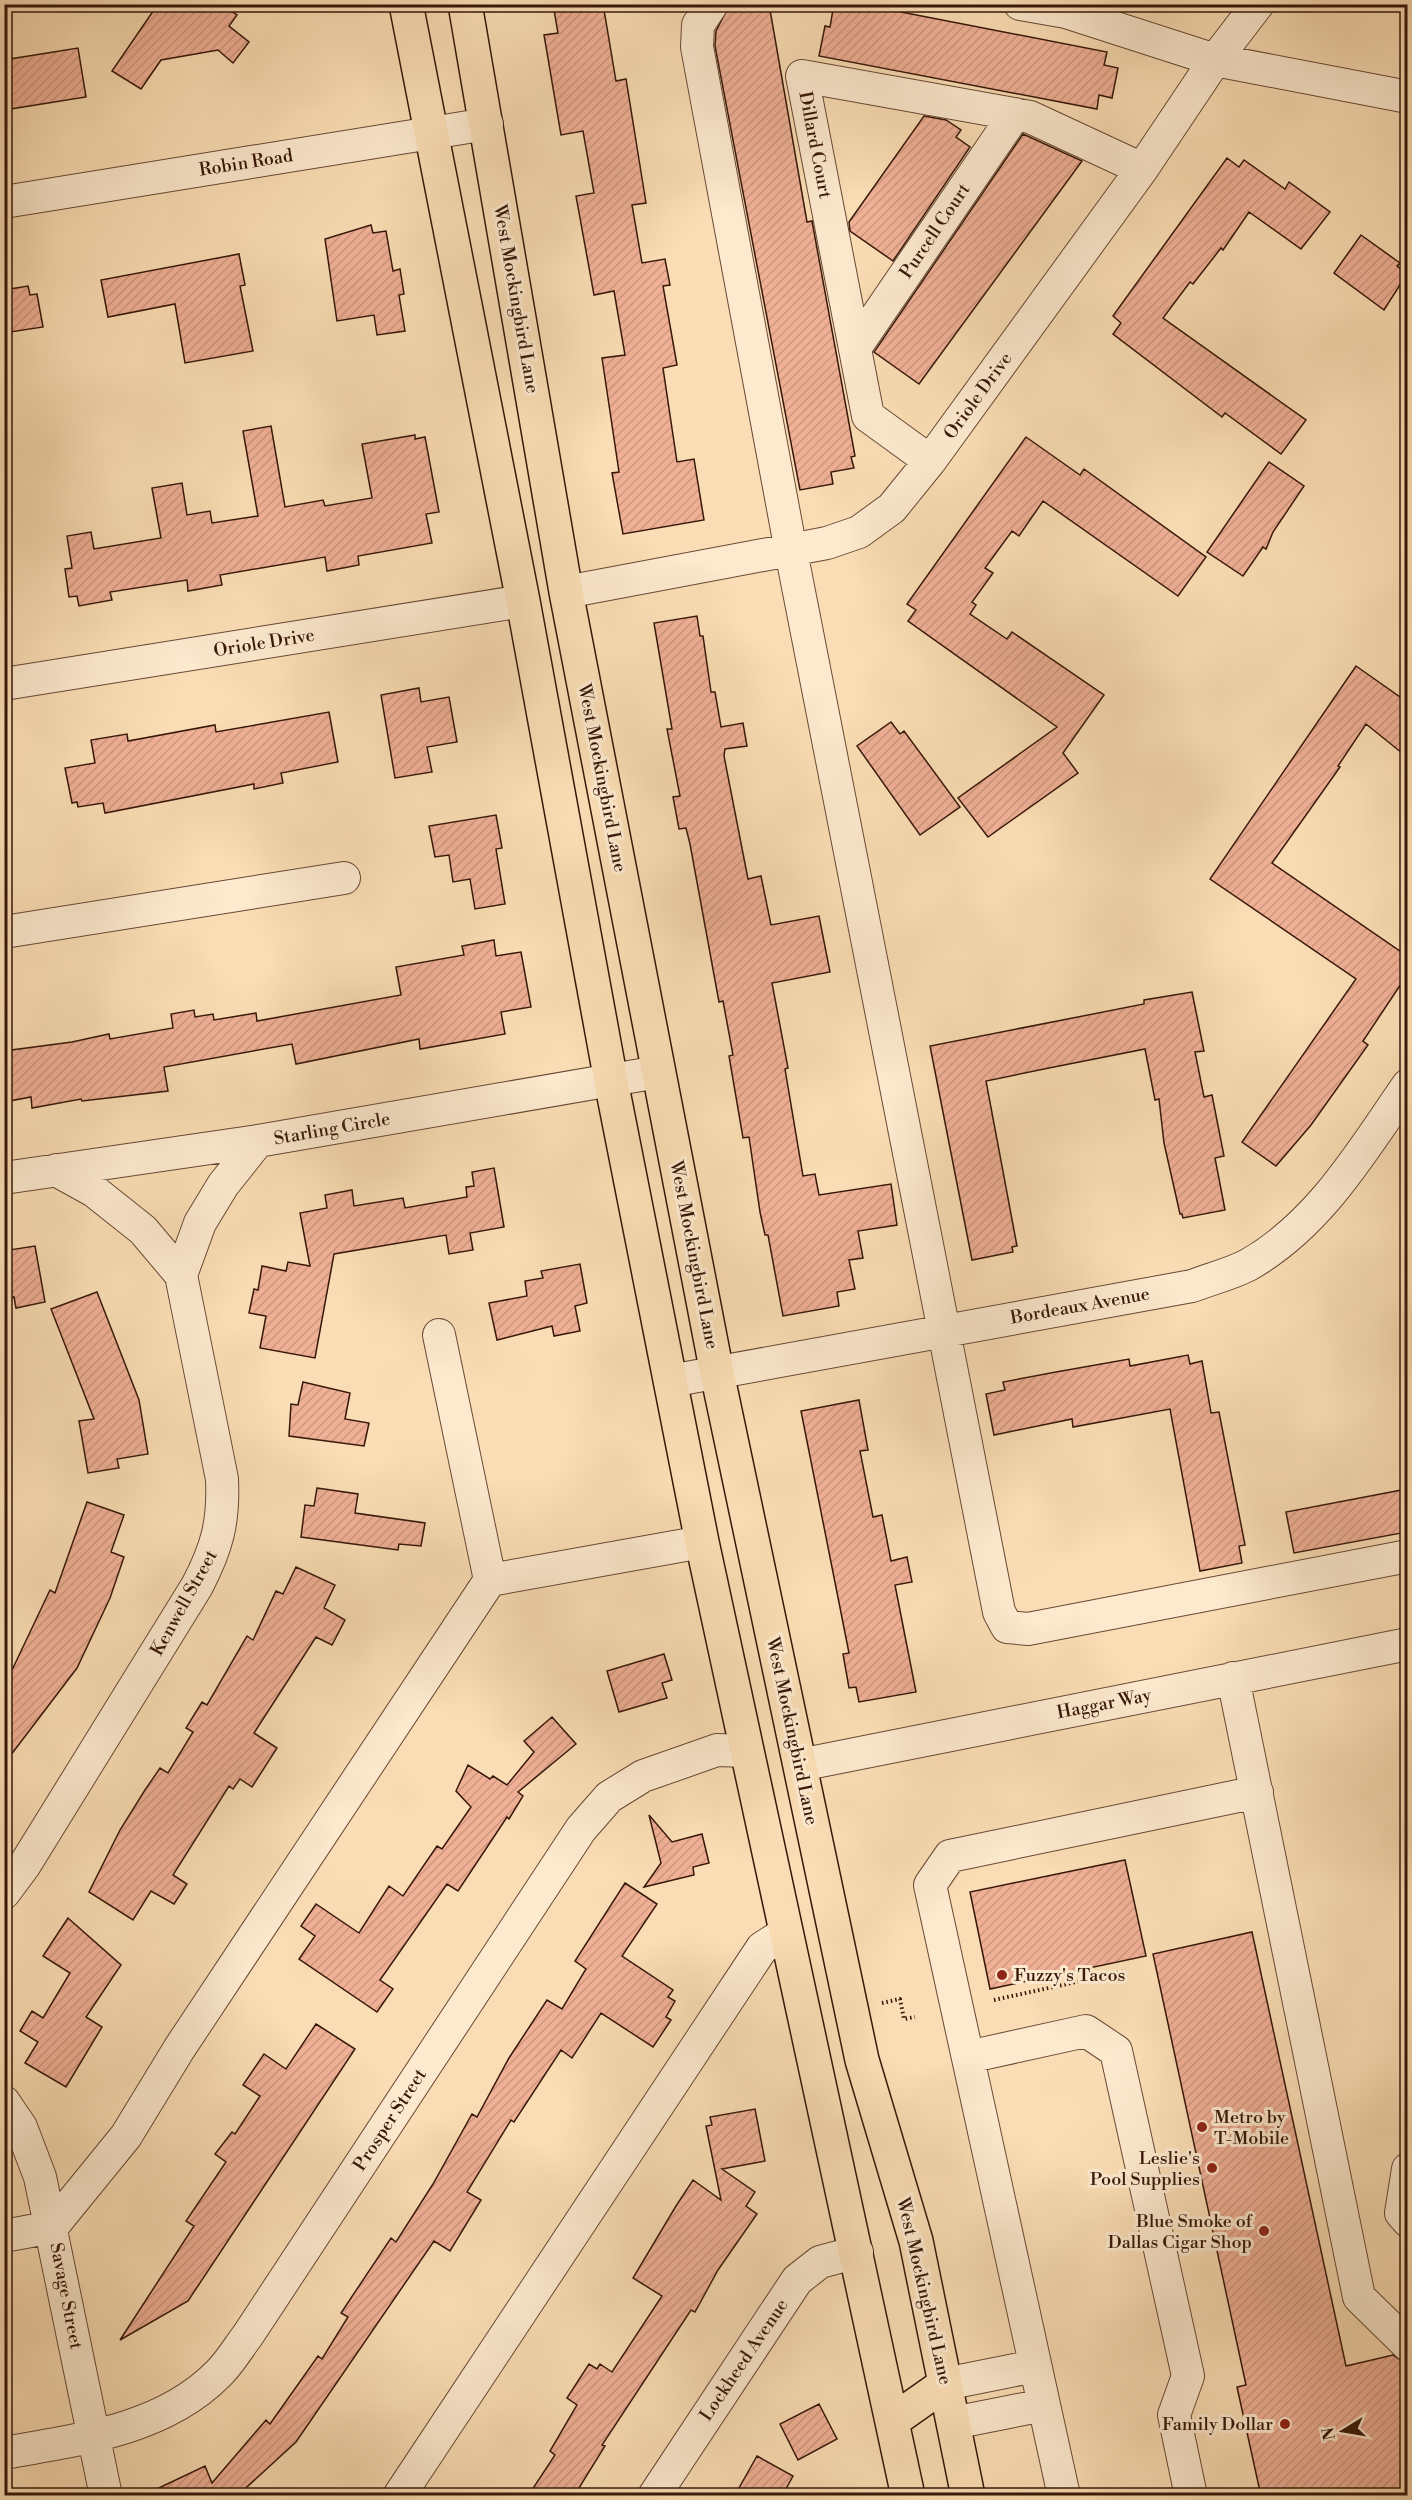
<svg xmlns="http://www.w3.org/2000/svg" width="1412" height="2500" font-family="'Libre Bodoni',serif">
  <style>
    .building { fill: url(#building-hatch); stroke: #371709; stroke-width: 1.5 }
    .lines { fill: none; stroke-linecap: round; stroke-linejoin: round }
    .minor-casing { stroke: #684834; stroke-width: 34 }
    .major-casing { stroke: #371709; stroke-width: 36 }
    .path { stroke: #371709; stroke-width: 4; stroke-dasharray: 1.5 3; stroke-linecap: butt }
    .minor { stroke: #fce9ce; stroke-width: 32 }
    .major { stroke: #faddb4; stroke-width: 33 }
    .poi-dot { fill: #8f2418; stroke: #fce9ce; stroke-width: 2 }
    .labels { text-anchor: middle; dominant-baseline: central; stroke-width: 6; stroke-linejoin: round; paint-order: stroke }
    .street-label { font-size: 18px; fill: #371709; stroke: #fce9ce }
    .poi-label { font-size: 18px; fill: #371709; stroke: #fce9ce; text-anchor: end }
  </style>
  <defs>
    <pattern id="building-hatch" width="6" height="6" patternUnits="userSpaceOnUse" patternTransform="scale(1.5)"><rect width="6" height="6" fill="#f0b096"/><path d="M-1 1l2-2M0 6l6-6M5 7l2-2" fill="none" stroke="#ce9780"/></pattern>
  </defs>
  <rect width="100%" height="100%" fill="#faddb4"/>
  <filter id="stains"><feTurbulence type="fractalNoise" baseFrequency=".00333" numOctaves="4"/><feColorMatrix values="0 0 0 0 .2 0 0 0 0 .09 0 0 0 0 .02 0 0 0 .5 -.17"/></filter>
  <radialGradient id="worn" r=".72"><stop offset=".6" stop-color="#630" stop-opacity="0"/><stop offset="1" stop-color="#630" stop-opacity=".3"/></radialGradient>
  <!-- building -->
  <path class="building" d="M 158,4 L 221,4 L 237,15 L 229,26 L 249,42 L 233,63 L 218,50 L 161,60 L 141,89 L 112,71 Z
    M 553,4 L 603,4 L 616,81 L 626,79 L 646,203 L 632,205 L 642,263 L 665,259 L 670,285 L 663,286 L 677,365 L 663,368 L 677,462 L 694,459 L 704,520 L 623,534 L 612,473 L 619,472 L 602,358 L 625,355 L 614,291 L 594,295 L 576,196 L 594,193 L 583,131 L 561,135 L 544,35 L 558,33 Z
    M 730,4 L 769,4 L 807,222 L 812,221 L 855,456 L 851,457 L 854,468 L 831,472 L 833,484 L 800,490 L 715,46 L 716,31 Z
    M 834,4 L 860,4 L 1107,52 L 1104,65 L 1118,68 L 1112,98 L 1099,95 L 1097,109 L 819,56 L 825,26 L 830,27 Z
    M 78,48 L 86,97 L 4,110 L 4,60 Z
    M 924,116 L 946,120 L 961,130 L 956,137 L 970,147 L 893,261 L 850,231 L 849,222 Z
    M 1023,134 L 1082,161 L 919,384 L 874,352 Z
    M 1227,158 L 1239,167 L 1244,160 L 1285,189 L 1289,182 L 1330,212 L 1301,249 L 1249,212 L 1223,250 L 1221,248 L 1193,284 L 1190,282 L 1163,318 L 1306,420 L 1281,454 L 1225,413 L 1222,417 L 1113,334 L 1121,323 L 1113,316 Z
    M 371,225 L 373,233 L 386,231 L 393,271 L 400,269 L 404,294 L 399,295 L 405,331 L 377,335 L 374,315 L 337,321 L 325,239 Z
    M 1361,235 L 1400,263 L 1397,266 L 1407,274 L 1384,310 L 1334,273 Z
    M 239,254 L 245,285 L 240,286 L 253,351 L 185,363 L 175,304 L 108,317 L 101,280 Z
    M 28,286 L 30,295 L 37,294 L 43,327 L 4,333 L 4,290 Z
    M 271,426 L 285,507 L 323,500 L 325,506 L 372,498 L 362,444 L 415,435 L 415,439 L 425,437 L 439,512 L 426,514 L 432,543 L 358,556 L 359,565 L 327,571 L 325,557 L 220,575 L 222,585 L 188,591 L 187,580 L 110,592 L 112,600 L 79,606 L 77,596 L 69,597 L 65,569 L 72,568 L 67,536 L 91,532 L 94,549 L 161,538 L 152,488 L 182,483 L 187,515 L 210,511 L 212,523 L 258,516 L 243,431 Z
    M 1026,437 L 1080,475 L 1084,469 L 1206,557 L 1178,596 L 1043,501 L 1019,536 L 1012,531 L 985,568 L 993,573 L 972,602 L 976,605 L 970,614 L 1007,639 L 1012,632 L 1104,695 L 1063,753 L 1078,773 L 988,837 L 958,798 L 1057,727 L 908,621 L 916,610 L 907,604 Z
    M 1269,462 L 1304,486 L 1273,532 L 1266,549 L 1263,547 L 1243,576 L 1207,552 Z
    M 697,616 L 700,636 L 703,636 L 711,692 L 715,692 L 721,727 L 743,723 L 747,746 L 725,749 L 724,756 L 748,879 L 761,876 L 771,925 L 819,916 L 830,972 L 772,983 L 788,1068 L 785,1069 L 803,1176 L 815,1174 L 819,1195 L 891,1184 L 897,1225 L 858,1231 L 863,1258 L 849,1260 L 855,1289 L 837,1292 L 839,1306 L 783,1316 L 768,1235 L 765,1235 L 760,1212 L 749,1137 L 743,1138 L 729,1056 L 733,1055 L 723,1001 L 719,1002 L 690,844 L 686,828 L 679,829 L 673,797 L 680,796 L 667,729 L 672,729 L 654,623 Z
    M 1356,666 L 1407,702 L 1407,757 L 1366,724 L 1338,766 L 1340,767 L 1272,863 L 1407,956 L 1407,975 L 1363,1041 L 1368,1045 L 1311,1125 L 1276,1166 L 1242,1142 L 1356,979 L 1210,879 Z
    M 419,688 L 421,702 L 449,697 L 457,742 L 427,747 L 432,772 L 395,778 L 381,695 Z
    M 329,712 L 338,762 L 281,773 L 283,783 L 254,789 L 254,784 L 105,813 L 103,803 L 78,807 L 77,802 L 72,803 L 65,768 L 95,763 L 91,740 L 127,734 L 128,741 L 215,725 L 216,732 Z
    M 891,722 L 900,734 L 904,731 L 960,807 L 920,835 L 857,746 Z
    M 496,815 L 502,848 L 496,849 L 505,904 L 475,909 L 470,879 L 453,882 L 449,855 L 435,857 L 429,826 Z
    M 494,940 L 496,956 L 521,952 L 531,1007 L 501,1012 L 505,1034 L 420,1049 L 419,1039 L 296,1064 L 292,1044 L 164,1067 L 168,1091 L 82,1101 L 81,1099 L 32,1108 L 31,1097 L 4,1102 L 4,1051 L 72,1042 L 109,1034 L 110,1039 L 173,1028 L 171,1014 L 194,1010 L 195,1017 L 213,1014 L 214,1020 L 256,1013 L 257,1021 L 401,995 L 396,967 L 464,955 L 462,946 Z
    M 1192,992 L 1204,1051 L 1195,1052 L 1204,1097 L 1212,1095 L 1224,1156 L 1215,1158 L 1225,1210 L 1183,1218 L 1182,1214 L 1180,1214 L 1164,1143 L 1159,1099 L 1155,1100 L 1145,1049 L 1049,1068 L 986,1081 L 1017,1246 L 1012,1247 L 1013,1252 L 972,1260 L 930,1046 L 1144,1004 L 1144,1000 Z
    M 494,1168 L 504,1227 L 470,1233 L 473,1250 L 449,1254 L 446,1235 L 334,1254 L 315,1358 L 260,1348 L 266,1316 L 249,1313 L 254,1289 L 258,1290 L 262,1266 L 286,1271 L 288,1262 L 310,1266 L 300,1213 L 327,1208 L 325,1195 L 352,1190 L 354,1206 L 403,1198 L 405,1208 L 467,1197 L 466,1187 L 474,1186 L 472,1172 Z
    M 35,1246 L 45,1302 L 16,1308 L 14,1297 L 4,1299 L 4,1261 L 11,1260 L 9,1250 Z
    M 580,1264 L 587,1303 L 575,1306 L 580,1331 L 554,1336 L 552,1326 L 497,1340 L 489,1303 L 527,1296 L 525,1281 L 543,1278 L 541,1271 Z
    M 97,1292 L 139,1400 L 148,1454 L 117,1459 L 119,1468 L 88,1473 L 79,1421 L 94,1419 L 51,1309 Z
    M 1188,1355 L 1190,1364 L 1202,1361 L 1211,1413 L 1219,1412 L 1245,1545 L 1239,1546 L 1242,1563 L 1200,1571 L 1170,1409 L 1073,1427 L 1072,1419 L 994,1435 L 986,1394 L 1005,1390 L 1003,1382 L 1056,1372 L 1129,1359 L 1130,1366 Z
    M 303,1382 L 350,1393 L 345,1419 L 369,1423 L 364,1446 L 289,1436 L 291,1404 L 298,1405 Z
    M 859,1400 L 868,1450 L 860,1451 L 873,1517 L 882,1515 L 891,1561 L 907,1557 L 912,1582 L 895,1585 L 916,1692 L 859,1702 L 856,1687 L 849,1688 L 843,1654 L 849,1653 L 801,1411 Z
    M 317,1488 L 358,1494 L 355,1513 L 425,1523 L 421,1546 L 399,1544 L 398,1550 L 301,1537 L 305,1505 L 314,1506 Z
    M 1407,1489 L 1407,1532 L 1294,1553 L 1286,1512 Z
    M 87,1502 L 124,1515 L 111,1552 L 124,1557 L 110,1598 L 77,1668 L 4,1764 L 4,1662 L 13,1668 L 50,1590 L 55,1593 Z
    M 296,1567 L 335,1585 L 324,1608 L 345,1620 L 332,1645 L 316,1637 L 254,1733 L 277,1748 L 252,1787 L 240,1779 L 233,1789 L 229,1786 L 173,1875 L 187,1884 L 174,1904 L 151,1891 L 133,1920 L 89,1892 L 120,1830 L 145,1790 L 160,1768 L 168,1773 L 193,1732 L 186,1728 L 202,1702 L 207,1705 L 247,1636 L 253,1640 L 276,1591 L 283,1594 Z
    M 664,1654 L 672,1680 L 662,1683 L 667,1698 L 619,1712 L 607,1671 Z
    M 552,1717 L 576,1744 L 518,1792 L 523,1796 L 509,1819 L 507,1817 L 458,1891 L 447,1884 L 380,1980 L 393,1989 L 377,2012 L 299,1959 L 315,1936 L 301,1926 L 316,1904 L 359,1933 L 389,1886 L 403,1896 L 437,1846 L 442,1849 L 471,1807 L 456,1791 L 468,1765 L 490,1779 L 493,1776 L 507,1785 L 534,1752 L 524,1741 Z
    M 649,1815 L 672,1842 L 702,1834 L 709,1863 L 693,1867 L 694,1875 L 644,1887 L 661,1863 Z
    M 1125,1860 L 1146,1956 L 990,1989 L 970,1892 Z
    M 625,1883 L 657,1904 L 622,1956 L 673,1990 L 668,1997 L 675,2001 L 666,2017 L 671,2020 L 653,2047 L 601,2013 L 572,2058 L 561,2050 L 514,2122 L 511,2120 L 467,2192 L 481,2200 L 450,2251 L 434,2241 L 296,2442 L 237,2496 L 142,2496 L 205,2466 L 212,2483 L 266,2420 L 270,2424 L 318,2356 L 322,2359 L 348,2317 L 341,2313 L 391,2238 L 396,2242 L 433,2184 L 472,2114 L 477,2117 L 509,2058 L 547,2000 L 562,2009 L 586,1969 L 575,1961 Z
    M 68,1918 L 121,1965 L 86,2017 L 102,2027 L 66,2087 L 25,2063 L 38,2042 L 20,2031 L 32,2011 L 43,2018 L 70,1973 L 43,1956 Z
    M 1252,1932 L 1346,2366 L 1393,2355 L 1403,2362 L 1407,2384 L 1407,2496 L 1261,2496 L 1237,2387 L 1246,2385 L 1153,1954 Z
    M 316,2024 L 355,2049 L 188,2301 L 120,2340 L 194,2226 L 186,2221 L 226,2162 L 215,2154 L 232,2132 L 235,2134 L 260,2096 L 243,2085 L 264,2054 L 286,2069 Z
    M 755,2109 L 765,2161 L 722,2169 L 755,2192 L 746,2206 L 757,2214 L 718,2270 L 695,2312 L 691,2310 L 602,2445 L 605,2446 L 574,2496 L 528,2496 L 555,2455 L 550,2451 L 577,2405 L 567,2398 L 589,2364 L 597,2369 L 600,2364 L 612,2372 L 662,2296 L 633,2278 L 676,2206 L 693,2180 L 721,2200 L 706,2126 L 712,2125 L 710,2117 Z
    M 819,2404 L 837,2439 L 798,2460 L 780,2424 Z
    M 757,2456 L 793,2476 L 782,2496 L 753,2496 L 739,2488 Z"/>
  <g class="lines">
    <!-- minor casing -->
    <g class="minor-casing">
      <path id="minor" d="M 712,4 L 698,25 L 697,47 L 791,551 L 999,1612 L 1007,1627 L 1028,1629 L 1408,1556
        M 1020,4 L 1066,12 L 1215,60 L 1408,97
        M 4,202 L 487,124
        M 855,348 L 1015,114
        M 930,461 L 868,416 L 802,76 L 1030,117 L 1142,169
        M 566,592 L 827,543 L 859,532 L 892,508 L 930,461 L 1142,169 L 1215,60 L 1258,4
        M 4,684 L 523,601
        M 4,932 L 344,878
        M 56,1170 L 94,1191 L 143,1230 L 181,1275
        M 4,1178 L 258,1141 L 658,1072
        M 439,1335 L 490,1580
        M 670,1381 L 1192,1286 C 1210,1279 1231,1274 1248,1265 C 1320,1224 1362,1151 1408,1085
        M 1233,1678 L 1359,2297 L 1408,2345
        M 800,1765 L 1408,1644
        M 4,1893 L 24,1866 L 197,1586 C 217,1548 224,1522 222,1479 L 181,1275 L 200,1223 L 223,1185 L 258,1141
        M 968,2057 L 1086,2031 L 1116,2051 L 1188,2376 L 1174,2415 L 1191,2496
        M 4,2102 L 21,2127 L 40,2177 L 106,2496
        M 1408,2169 L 1401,2213 L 1408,2221
        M 4,2236 L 52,2227 L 126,2136 L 179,2049 L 490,1580 L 702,1542
        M 945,2384 L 1035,2366
        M 953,2423 L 1044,2405
        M 4,2453 C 77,2440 162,2430 217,2375 C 229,2364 238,2348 248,2335 L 581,1829 L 609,1797 L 643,1776 L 717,1750 L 746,1751
        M 399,2496 L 762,1948 L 785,1933
        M 654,2496 L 797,2280 L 820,2262 L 857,2252
        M 1064,2496 L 930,1885 L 950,1856 L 1257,1792"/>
    </g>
    <!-- major casing -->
    <g class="major-casing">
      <path id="major" d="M 406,4 L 523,601 L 611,1081 L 702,1542 L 908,2496
        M 465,4 L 566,592 L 717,1373 L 862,2060 L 916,2241 L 968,2496
        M 894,2420 L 945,2384"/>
    </g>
    <!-- path -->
    <path class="path" d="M 994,2000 L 1126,1971
      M 882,2003 L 900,1999 L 904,2019 L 915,2017"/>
    <!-- minor -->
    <use href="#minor" class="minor"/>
    <!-- major -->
    <use href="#major" class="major"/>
  </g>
  <!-- markers -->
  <g class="poi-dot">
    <circle cx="1002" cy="1975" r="6"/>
    <circle cx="1202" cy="2127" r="6"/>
    <circle cx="1212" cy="2168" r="6"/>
    <circle cx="1264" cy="2231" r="6"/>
    <circle cx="1285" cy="2424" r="6"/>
  </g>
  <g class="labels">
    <!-- street labels -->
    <g class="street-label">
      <text transform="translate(815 145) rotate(79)">Dillard Court</text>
      <text transform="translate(246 163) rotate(-9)">Robin Road</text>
      <text transform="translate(935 231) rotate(-56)">Purcell Court</text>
      <text transform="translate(516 299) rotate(80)">West Mockingbird Lane</text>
      <text transform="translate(978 396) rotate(-54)">Oriole Drive</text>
      <text transform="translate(264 643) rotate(-9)">Oriole Drive</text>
      <text transform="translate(602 778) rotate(79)">West Mockingbird Lane</text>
      <text transform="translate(332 1129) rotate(-10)">Starling Circle</text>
      <text transform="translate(694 1255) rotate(79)">West Mockingbird Lane</text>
      <text transform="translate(1080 1306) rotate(-10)">Bordeaux Avenue</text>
      <text transform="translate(184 1603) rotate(-61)">Kenwell Street</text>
      <text transform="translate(1104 1704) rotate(-11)">Haggar Way</text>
      <text transform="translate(792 1731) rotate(78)">West Mockingbird Lane</text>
      <text transform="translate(390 2120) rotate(-57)">Prosper Street</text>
      <text transform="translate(924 2291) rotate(77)">West Mockingbird Lane</text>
      <text transform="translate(66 2296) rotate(79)">Savage Street</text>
      <text transform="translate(744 2360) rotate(-56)">Lockheed Avenue</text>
    </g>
    <!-- poi labels -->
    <g class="poi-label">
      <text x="1014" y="1975" text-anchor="start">Fuzzy's Tacos</text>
      <text x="1214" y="2117" text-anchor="start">Metro by<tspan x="1214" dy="21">T-Mobile</tspan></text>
      <text x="1200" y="2158">Leslie's<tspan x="1200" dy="21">Pool Supplies</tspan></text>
      <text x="1252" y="2221">Blue Smoke of<tspan x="1252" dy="21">Dallas Cigar Shop</tspan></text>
      <text x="1273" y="2424">Family Dollar</text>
    </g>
  </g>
  <!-- margin -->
  <rect width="1412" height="2500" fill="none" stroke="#faddb4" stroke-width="24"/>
  <rect x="6" y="6" width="1400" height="2488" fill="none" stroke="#371709" stroke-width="3"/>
  <rect x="12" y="12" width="1388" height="2476" fill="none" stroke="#371709" stroke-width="1.5"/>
  <!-- north arrow -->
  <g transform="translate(1343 2431) rotate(259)" stroke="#fce9ce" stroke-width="4.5" paint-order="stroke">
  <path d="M0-4.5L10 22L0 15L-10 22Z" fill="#371709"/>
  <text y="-9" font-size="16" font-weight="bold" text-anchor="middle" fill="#371709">N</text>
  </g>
  <rect width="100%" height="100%" filter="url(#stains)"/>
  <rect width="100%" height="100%" fill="url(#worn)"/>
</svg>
